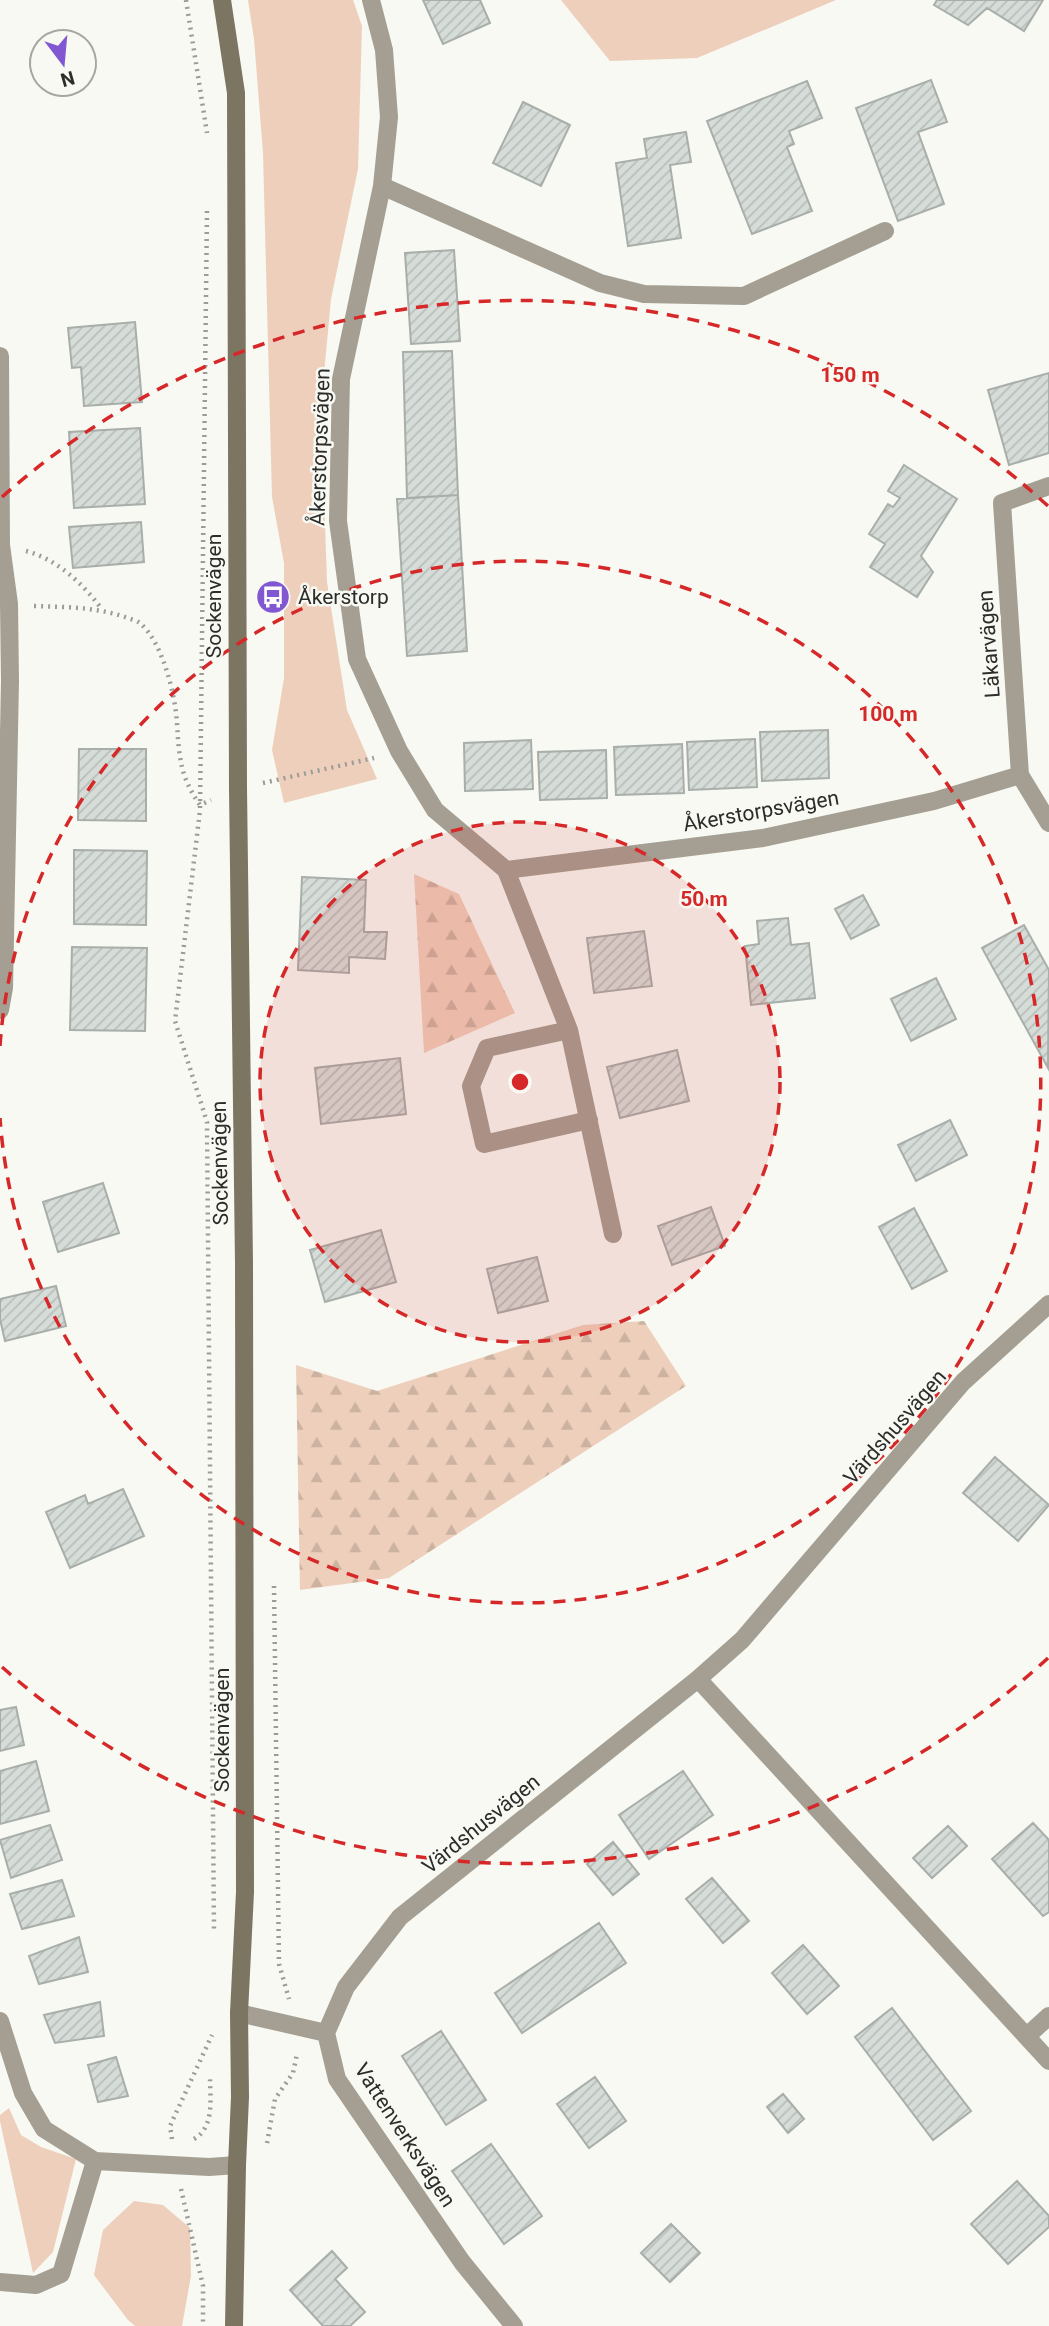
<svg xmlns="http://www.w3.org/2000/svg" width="1049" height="2326" font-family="Roboto,sans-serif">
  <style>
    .green { fill: #eecfbb }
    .forest { fill: url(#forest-firs) }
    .building { fill: url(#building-hatch); stroke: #a8aeaa; stroke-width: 2 }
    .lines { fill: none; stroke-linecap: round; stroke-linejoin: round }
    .path { stroke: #9b9c97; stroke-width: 4.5; stroke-dasharray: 2 5; stroke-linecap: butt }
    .lane { stroke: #a49f92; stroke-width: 18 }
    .street { stroke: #a49f92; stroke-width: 18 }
    .secondary { stroke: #7c7561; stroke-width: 18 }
    .ring { fill: none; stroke: #d62828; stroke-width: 3.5; stroke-dasharray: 12 9 }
    .labels { text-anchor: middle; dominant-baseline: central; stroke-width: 5; stroke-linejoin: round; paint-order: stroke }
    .street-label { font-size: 21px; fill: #2c2d2a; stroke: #f7f9f2 }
    .poi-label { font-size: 21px; fill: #2c2d2a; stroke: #f7f9f2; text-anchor: start }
    .centre { fill: #d62828; stroke: #f7f9f2; stroke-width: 3.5 }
    .ring-label { font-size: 21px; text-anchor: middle; font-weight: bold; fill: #d62828; stroke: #f7f9f2; stroke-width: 5; stroke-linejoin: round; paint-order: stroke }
  </style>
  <defs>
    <pattern id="forest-firs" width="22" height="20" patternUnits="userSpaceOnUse" patternTransform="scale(1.75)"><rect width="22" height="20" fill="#eecfbb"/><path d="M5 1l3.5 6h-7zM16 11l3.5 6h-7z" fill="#ccb2a1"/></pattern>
    <pattern id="building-hatch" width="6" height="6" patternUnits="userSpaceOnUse" patternTransform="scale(1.75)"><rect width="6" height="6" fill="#d6ddd8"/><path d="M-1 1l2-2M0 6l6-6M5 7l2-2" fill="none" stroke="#b8beba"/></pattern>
  </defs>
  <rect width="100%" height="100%" fill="#f7f9f2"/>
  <!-- green -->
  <path class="green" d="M 248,0 L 353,0 L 362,26 L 358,169 L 331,299 L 321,406 L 327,582 L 347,710 L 377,779 L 284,803 L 272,750 L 284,678 L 284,563 L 272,497 L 263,153 L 254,39 Z
    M 561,0 L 836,0 L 697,58 L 610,61 Z
    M 9,2108 L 21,2135 L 41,2147 L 76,2159 L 53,2252 L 33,2273 L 0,2121 L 0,2115 Z
    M 134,2201 L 163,2205 L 190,2228 L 191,2276 L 182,2326 L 135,2326 L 128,2320 L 94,2275 L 103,2230 Z"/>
  <!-- forest -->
  <path class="forest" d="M 414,874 L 459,894 L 515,1013 L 424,1053 Z
    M 644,1321 L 686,1386 L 389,1578 L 300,1590 L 296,1365 L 377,1391 L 583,1325 Z"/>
  <!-- building -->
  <path class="building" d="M 423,0 L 480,0 L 490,23 L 443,44 Z
    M 937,0 L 1043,0 L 1024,31 L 987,8 L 968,25 L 934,5 Z
    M 931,80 L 947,122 L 918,132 L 944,204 L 898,221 L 856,108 Z
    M 807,81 L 822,118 L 789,131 L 794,144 L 787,147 L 812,211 L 752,234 L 707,121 Z
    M 523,102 L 570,125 L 541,186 L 493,163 Z
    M 686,132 L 691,162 L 670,165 L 681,238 L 628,246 L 616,163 L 647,158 L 644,139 Z
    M 454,250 L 460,341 L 411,344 L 405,253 Z
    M 135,322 L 142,402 L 84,406 L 81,367 L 72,368 L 68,328 Z
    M 452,351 L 458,495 L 407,498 L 403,352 Z
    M 1049,373 L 1049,453 L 1009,465 L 988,390 Z
    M 140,428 L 145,504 L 74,508 L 69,432 Z
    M 904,465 L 957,499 L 921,556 L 933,572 L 917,597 L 870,567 L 885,544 L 869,534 L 888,504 L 893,507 L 900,498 L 888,491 Z
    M 458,495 L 467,651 L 407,656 L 397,499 Z
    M 141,522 L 144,562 L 73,568 L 69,527 Z
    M 828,730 L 829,778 L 762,781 L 760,732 Z
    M 755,739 L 757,787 L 689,790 L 687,742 Z
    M 531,740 L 533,789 L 465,791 L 464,743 Z
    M 682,744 L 684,793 L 616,795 L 614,747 Z
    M 79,749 L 146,749 L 146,821 L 78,820 Z
    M 606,750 L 607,798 L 540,800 L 538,752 Z
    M 74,850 L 147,851 L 146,925 L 74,924 Z
    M 302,877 L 366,880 L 364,932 L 387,932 L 385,959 L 349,957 L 349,973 L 298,970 Z
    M 863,895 L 879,925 L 851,939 L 835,909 Z
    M 788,918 L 791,945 L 809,943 L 815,998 L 751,1005 L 745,946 L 759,944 L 757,921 Z
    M 1024,925 L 1049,970 L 1048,1068 L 982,948 Z
    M 644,931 L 652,986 L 594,993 L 587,938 Z
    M 72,947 L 147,948 L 145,1031 L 70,1030 Z
    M 936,978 L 956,1019 L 911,1041 L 891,999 Z
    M 677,1050 L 689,1101 L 620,1118 L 607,1067 Z
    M 400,1058 L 406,1114 L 321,1124 L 315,1068 Z
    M 950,1120 L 967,1155 L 916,1181 L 898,1145 Z
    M 103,1183 L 119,1233 L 58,1252 L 43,1202 Z
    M 711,1207 L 725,1246 L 672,1265 L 658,1226 Z
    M 914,1208 L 947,1271 L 912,1289 L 879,1227 Z
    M 381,1230 L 396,1282 L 325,1302 L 310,1250 Z
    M 537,1257 L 548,1301 L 498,1313 L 487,1269 Z
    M 56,1286 L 66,1326 L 5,1341 L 0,1319 L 0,1299 Z
    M 995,1457 L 1049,1505 L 1018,1541 L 963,1493 Z
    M 123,1489 L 144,1536 L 70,1568 L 46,1512 L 85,1495 L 88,1504 Z
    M 16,1707 L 24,1745 L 0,1751 L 0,1710 Z
    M 36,1761 L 49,1811 L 0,1824 L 0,1771 Z
    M 683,1771 L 713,1815 L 649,1859 L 619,1815 Z
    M 1033,1823 L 1049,1840 L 1049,1912 L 1043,1916 L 992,1859 Z
    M 50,1825 L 62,1860 L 11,1878 L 0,1840 Z
    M 948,1826 L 967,1846 L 932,1878 L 913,1858 Z
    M 613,1842 L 639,1874 L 613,1895 L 587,1864 Z
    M 712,1878 L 749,1921 L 723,1943 L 686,1899 Z
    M 62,1880 L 74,1916 L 22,1929 L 10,1894 Z
    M 599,1923 L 626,1963 L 522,2033 L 495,1993 Z
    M 79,1937 L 88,1972 L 39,1984 L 29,1956 Z
    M 803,1945 L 839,1986 L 807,2014 L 772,1973 Z
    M 100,2002 L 104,2036 L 55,2043 L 44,2015 Z
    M 892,2008 L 971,2111 L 933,2140 L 855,2037 Z
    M 441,2031 L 486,2100 L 446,2125 L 402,2056 Z
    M 116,2057 L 128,2096 L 98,2102 L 88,2065 Z
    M 595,2077 L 626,2121 L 589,2148 L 557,2104 Z
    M 783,2094 L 804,2119 L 788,2133 L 767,2107 Z
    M 491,2144 L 542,2216 L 504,2244 L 452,2171 Z
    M 1017,2181 L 1049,2216 L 1049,2227 L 1008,2264 L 971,2224 Z
    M 671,2224 L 700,2253 L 670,2282 L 641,2253 Z
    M 332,2251 L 347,2268 L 335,2279 L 365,2312 L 350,2326 L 323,2326 L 290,2290 Z"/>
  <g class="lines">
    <!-- path -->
    <path class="path" d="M 186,0 L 207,133
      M 207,211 L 200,810 L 175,1021 L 207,1122 L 214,1929
      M 26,551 C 57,559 83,584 101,608
      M 34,606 C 66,607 95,607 125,617 C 130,619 136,620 140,623 C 163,643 175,694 177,723 C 179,756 180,777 200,805 L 211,800
      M 263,783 L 374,758
      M 274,1586 L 279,1964 L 289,1999
      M 172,2139 L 170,2126 L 212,2035
      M 194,2139 C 215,2127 210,2098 210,2077
      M 267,2143 L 275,2099 L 293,2073 L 297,2054
      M 181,2189 L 203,2286 L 203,2326"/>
    <!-- lane -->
    <path class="lane" d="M 0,2282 L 36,2285 L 61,2274 L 95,2161"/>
    <!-- street -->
    <path class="street" d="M 371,0 L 384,50 L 389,117 L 382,186 L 341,379 L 338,521 L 357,659 L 399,751 L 435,810 L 506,870 L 763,838 L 934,801 L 1020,775
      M 382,186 L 600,283 L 644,294 L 744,296 L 885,231
      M 0,356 L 1,545 L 9,604 L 10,681 L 4,988 L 0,1010
      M 1049,486 L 1002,503 L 1020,775 L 1049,823
      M 506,870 L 569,1030 L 613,1234
      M 569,1030 L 487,1048 L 471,1086 L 484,1144 L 589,1120
      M 698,1679 L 1049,2061
      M 239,2013 L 326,2033
      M 0,2021 L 23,2093 L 44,2129 L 95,2161 L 209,2167 L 237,2165
      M 326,2033 L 346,1987 L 400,1917 L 698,1679 L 742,1640 L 963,1382 L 1049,1304
      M 326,2033 L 337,2079 L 462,2262 L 514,2326
      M 1027,2036 L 1049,2016"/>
    <!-- secondary -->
    <path class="secondary" d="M 222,0 L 236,93 L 238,788 L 244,1263 L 245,1892 L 239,2013 L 240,2097 L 237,2165 L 234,2326"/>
  </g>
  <!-- distance rings -->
  <circle cx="520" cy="1082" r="260" fill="#d62828" fill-opacity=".12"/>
  <g class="ring">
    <circle cx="520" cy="1082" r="260"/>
    <path d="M0 1046A521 521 0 1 1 0 1118"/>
    <path d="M1048 1658A781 781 0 0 1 2 1667M2 497A781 781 0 0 1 1048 506"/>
  </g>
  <!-- icons -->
  <defs>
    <g id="bus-disc" transform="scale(1.75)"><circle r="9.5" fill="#8258d2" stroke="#f7f9f2"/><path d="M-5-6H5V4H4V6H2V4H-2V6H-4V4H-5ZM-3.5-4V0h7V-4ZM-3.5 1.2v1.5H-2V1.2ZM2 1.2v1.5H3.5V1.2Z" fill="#fff"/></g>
  </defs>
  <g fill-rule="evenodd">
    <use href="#bus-disc" x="273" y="597"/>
  </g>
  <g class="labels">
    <!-- street labels -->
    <g class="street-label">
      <text transform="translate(320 447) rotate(-88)">Åkerstorpsvägen</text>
      <text transform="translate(214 596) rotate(-90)">Sockenvägen</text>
      <text transform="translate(989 644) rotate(-94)">Läkarvägen</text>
      <text transform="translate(761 811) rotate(-10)">Åkerstorpsvägen</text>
      <text transform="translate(220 1163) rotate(-91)">Sockenvägen</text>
      <text transform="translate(895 1427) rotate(-49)">Värdshusvägen</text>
      <text transform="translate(222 1730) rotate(-90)">Sockenvägen</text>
      <text transform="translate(481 1824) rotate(-39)">Värdshusvägen</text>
      <text transform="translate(405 2135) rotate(57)">Vattenverksvägen</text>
    </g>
    <!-- poi labels -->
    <g class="poi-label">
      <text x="298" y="597">Åkerstorp</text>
    </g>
  </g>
  <circle cx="520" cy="1082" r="10" class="centre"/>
  <g class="ring-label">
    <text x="850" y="382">150 m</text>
    <text x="888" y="721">100 m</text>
    <text x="704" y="906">50 m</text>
  </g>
  <!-- north arrow -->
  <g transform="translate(63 63) rotate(164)"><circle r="33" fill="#f7f9f2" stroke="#a6a7a2" stroke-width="2"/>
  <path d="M0-5L12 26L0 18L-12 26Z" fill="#8258d2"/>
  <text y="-10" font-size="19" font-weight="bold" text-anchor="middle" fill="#2c2d2a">N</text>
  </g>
</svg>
